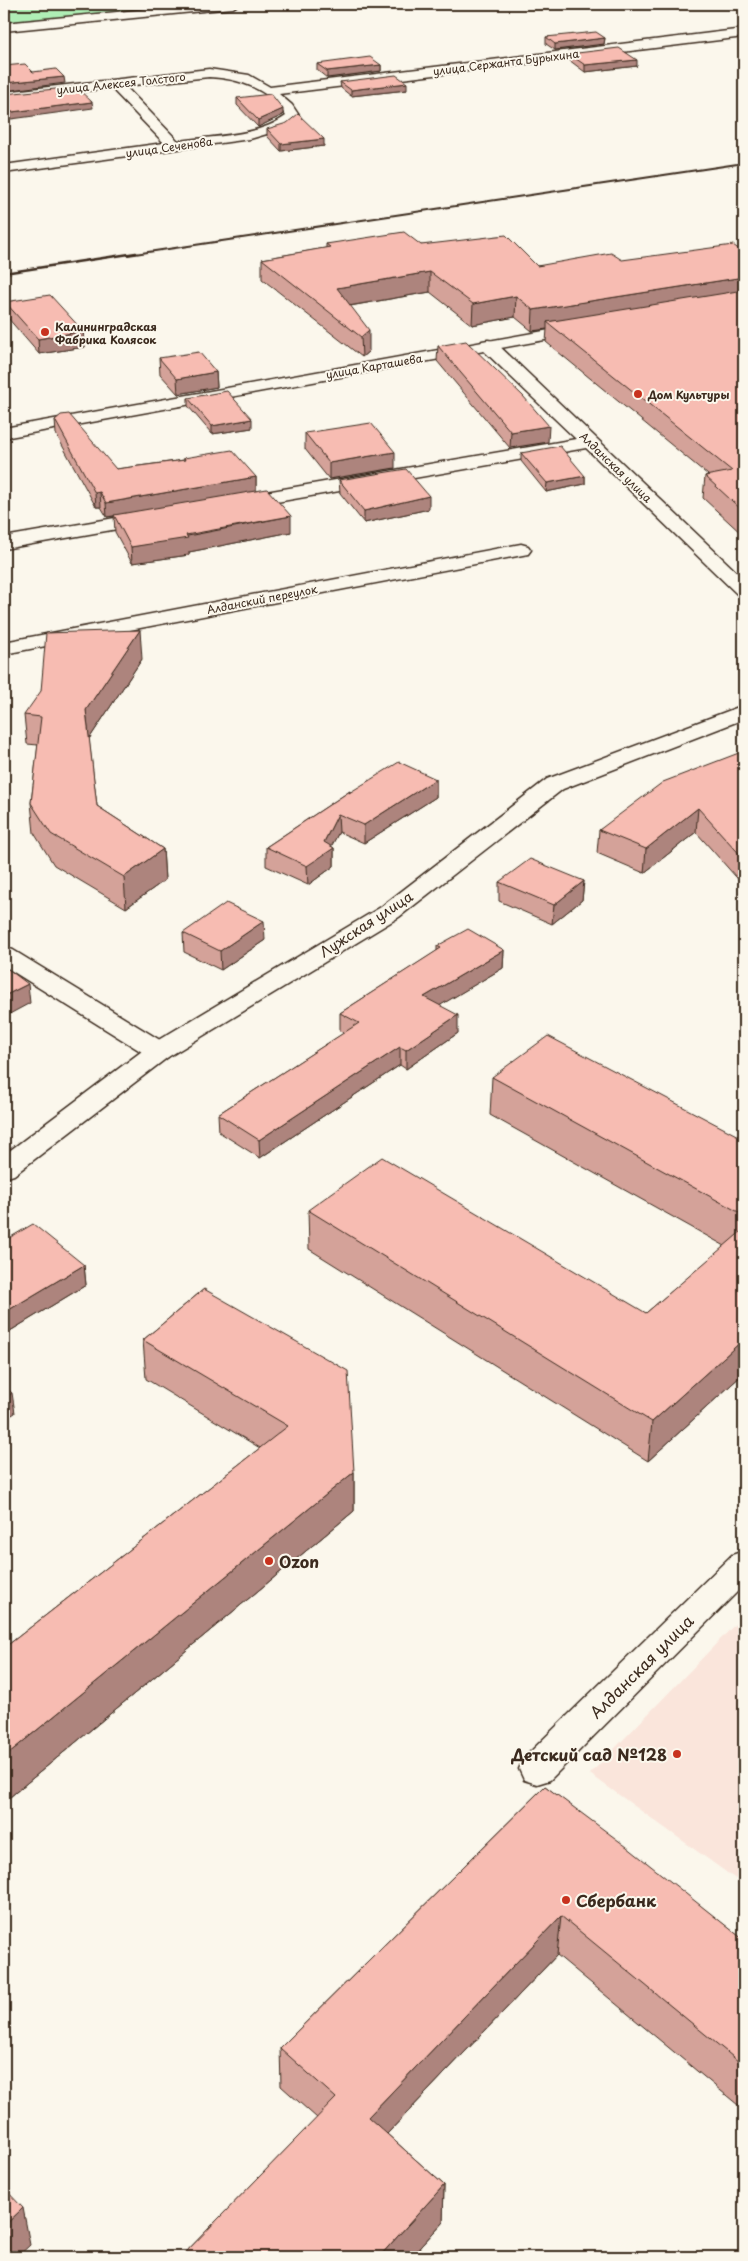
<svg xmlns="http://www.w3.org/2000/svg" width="748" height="2261" font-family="'Playpen Sans',sans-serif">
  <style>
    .built { fill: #fae5db }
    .green { fill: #afeeb5; stroke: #758c6a }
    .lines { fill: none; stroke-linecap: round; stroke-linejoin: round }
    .street-casing { stroke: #3b2a1e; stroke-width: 3 }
    .secondary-casing { stroke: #3b2a1e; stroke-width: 3 }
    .street { fill: #fbf7ec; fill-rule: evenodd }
    .secondary { fill: #fbf7ec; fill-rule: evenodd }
    .rail-far1 { stroke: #3b2a1e; stroke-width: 2 }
    .rail { stroke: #3b2a1e; stroke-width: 2.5 }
    .wall { fill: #d4a299; stroke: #3b2a1e }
    .shaded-wall { fill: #ad847d; stroke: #3b2a1e }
    .building { fill: #f7bcb2; stroke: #3b2a1e }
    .poi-dot { fill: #c8321e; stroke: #fbf7ec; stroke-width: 2 }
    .labels { text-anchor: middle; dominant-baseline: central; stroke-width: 4; stroke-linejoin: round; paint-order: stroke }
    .far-street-label { font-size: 11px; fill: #3b2a1e; stroke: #fbf7ec }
    .far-poi-label { font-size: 11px; font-weight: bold; fill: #3b2a1e; stroke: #fbf7ec; text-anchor: start }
    .street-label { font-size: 14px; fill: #3b2a1e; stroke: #fbf7ec }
    .near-poi-label { font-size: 16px; font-weight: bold; fill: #3b2a1e; stroke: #fbf7ec; text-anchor: start }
    .near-street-label { font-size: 16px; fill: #3b2a1e; stroke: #fbf7ec }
  </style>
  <rect width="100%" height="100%" fill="#fbf7ec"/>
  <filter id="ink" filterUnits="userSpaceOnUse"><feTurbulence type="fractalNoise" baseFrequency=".02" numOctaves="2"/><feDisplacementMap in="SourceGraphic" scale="10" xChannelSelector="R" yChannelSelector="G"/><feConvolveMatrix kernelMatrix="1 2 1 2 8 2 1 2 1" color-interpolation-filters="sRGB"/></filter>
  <g filter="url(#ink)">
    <!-- built -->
    <path class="built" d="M 744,1615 L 744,1885 L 590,1774 Z"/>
    <!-- green -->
    <path class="green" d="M 4,4 L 196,4 L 4,23 Z"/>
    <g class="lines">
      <!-- street casing -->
      <g class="street-casing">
        <path id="street" d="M 199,4 L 239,4 L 233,8 L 4,31 L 4,23 Z
          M 744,29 L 744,37 L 279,94 L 292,105 L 300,117 L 287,128 L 250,139 L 4,173 L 4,165 L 164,143 L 111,88 L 4,100 L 4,92 L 209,69 L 249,75 L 270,87 ZM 209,77 C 238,78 270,89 286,116 C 257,137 212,136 178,141 L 125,86 Z
          M 488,340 L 494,341 L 744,579 L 744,596 L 737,594 L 586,448 L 237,509 L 230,507 L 228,503 L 230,499 L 237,497 L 576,439 L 482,349 L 480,345 L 482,341 Z
          M 150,512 L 157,514 L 160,518 L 157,522 L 4,549 L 4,537 Z
          M 521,544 L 528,546 L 531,550 L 528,554 L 4,654 L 4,642 Z
          M 4,947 L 13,950 L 168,1045 L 172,1051 L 168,1057 L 159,1059 L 150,1057 L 4,966 Z
          M 744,1551 L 744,1585 L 550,1780 L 537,1784 L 524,1780 L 519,1769 L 524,1758 L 732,1555 Z"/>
      </g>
      <!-- secondary casing -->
      <g class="secondary-casing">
        <path id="secondary" d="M 583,324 L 589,326 L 591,329 L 589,332 L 4,438 L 4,428 Z
          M 744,705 L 744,719 L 563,789 L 399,917 L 168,1057 L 14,1175 L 4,1178 L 4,1155 L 150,1045 L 381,907 L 547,779 Z"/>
      </g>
      <!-- street -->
      <use href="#street" class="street"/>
      <!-- secondary -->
      <use href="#secondary" class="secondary"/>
      <!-- rail-far1 -->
      <path class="rail-far1" d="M 128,255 L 744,163"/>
      <!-- rail -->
      <path class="rail" d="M 4,273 L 136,253
        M 4,293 L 7,293"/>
    </g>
    <!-- wall -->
    <path class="wall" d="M 546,37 L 605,38 L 604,44 L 555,50 L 546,44 Z
      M 569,54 L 637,66 L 585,72 L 569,60 Z
      M 317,64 L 381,65 L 381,71 L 327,78 L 317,70 Z
      M 340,82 L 407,90 L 351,96 L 341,88 Z
      M 237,98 L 283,115 L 258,127 L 237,105 Z
      M 267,129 L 324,146 L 281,151 L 267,136 Z
      M 326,244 L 421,245 L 537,266 L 744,253 L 744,536 L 703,498 L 705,476 L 708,475 L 546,342 L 547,329 L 532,331 L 515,317 L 472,325 L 430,292 L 350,306 L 369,351 L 362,357 L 262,279 L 262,259 L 326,248 Z
      M 5,302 L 83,331 L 85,347 L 39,354 L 7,317 Z
      M 438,346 L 548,442 L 510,448 L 437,361 Z
      M 159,358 L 216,372 L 217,387 L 178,394 L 160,374 Z
      M 188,398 L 252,428 L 212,434 L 188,406 Z
      M 55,420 L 116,469 L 184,460 L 184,458 L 256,477 L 256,491 L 291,532 L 189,552 L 189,555 L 132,563 L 115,532 L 114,516 L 107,517 L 101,507 L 96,507 L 56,434 Z
      M 305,433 L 395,468 L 329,479 L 305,449 Z
      M 521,453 L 585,476 L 585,484 L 546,492 L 521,461 Z
      M 339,480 L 429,509 L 364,523 L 340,493 Z
      M 142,659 L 89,739 L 97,806 L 163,849 L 165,880 L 126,908 L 54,865 L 34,833 L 31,803 L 38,745 L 27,744 L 24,715 Z
      M 744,751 L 744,886 L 696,832 L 644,873 L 597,853 L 599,830 Z
      M 436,779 L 436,797 L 364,843 L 339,832 L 331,846 L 334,848 L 334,866 L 308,885 L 266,866 L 266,847 L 350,791 L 350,792 Z
      M 584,881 L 582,900 L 552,924 L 499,901 L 499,882 Z
      M 183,933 L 265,940 L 221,970 L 184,952 Z
      M 437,946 L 504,950 L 503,968 L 440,1005 L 458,1033 L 406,1069 L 400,1065 L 260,1158 L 219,1132 L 218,1114 L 344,1033 L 340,1031 L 340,1013 L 437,951 Z
      M 492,1077 L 744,1139 L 744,1373 L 648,1461 L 309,1249 L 308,1210 L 646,1313 L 725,1246 L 490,1115 Z
      M 4,1241 L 84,1265 L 86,1285 L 10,1331 L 4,1326 Z
      M 204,1289 L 354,1472 L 354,1511 L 4,1802 L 4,1648 L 260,1448 L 146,1379 L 143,1340 Z
      M 545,1786 L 744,1940 L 744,2110 L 557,1955 L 387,2134 L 444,2185 L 443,2222 L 411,2257 L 181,2257 L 317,2118 L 281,2086 L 280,2048 Z"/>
    <!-- shaded-wall -->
    <path class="shaded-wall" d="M 605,38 L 604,44 L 555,50 L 555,44 Z
      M 637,60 L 637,66 L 585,72 L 585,65 Z
      M 381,65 L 381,71 L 327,78 L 327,71 Z
      M 64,77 L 65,83 L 4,91 L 4,83 Z
      M 407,83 L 407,90 L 351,96 L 351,90 Z
      M 92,102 L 93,108 L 4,120 L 4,113 Z
      M 283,109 L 283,115 L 258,127 L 258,120 Z
      M 324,139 L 324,146 L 281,151 L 281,144 Z
      M 430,272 L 430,292 L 337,308 L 337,288 Z
      M 744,277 L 744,297 L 547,322 L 547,329 L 532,331 L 533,310 Z
      M 516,296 L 515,317 L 472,325 L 473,304 Z
      M 369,330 L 369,351 L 362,357 L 361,337 Z
      M 83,331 L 85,347 L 39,354 L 38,339 Z
      M 216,372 L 217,387 L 178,394 L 177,379 Z
      M 252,419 L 252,428 L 212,434 L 212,426 Z
      M 549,426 L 548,442 L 510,448 L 511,432 Z
      M 395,452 L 395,468 L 329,479 L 329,463 Z
      M 585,476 L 585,484 L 546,492 L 547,483 Z
      M 256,477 L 256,492 L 107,517 L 106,503 Z
      M 100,492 L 101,507 L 96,507 L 95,493 Z
      M 429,496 L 429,509 L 364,523 L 364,511 Z
      M 291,516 L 291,532 L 189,552 L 189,555 L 132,563 L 131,547 Z
      M 140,630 L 142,659 L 89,739 L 86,710 Z
      M 436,779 L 436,797 L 364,843 L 364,825 Z
      M 698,808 L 696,832 L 644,873 L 646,849 Z
      M 338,814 L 339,832 L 329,851 L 334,848 L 334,866 L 308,885 L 307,866 L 324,842 Z
      M 163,849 L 165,880 L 126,908 L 124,877 Z
      M 584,881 L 582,900 L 552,924 L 554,905 Z
      M 264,921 L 265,940 L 221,970 L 220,951 Z
      M 504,950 L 503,968 L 424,1015 L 424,997 Z
      M 28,984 L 30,1003 L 4,1017 L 4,996 Z
      M 458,1015 L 458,1033 L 406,1069 L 406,1050 Z
      M 400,1047 L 400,1065 L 260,1158 L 259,1140 Z
      M 84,1265 L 86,1285 L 10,1331 L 7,1311 Z
      M 744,1339 L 744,1373 L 648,1461 L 652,1422 Z
      M 12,1393 L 15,1413 L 4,1420 L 4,1398 Z
      M 354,1472 L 354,1511 L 4,1802 L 4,1757 Z
      M 561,1916 L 557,1955 L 368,2154 L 368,2117 Z
      M 444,2185 L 443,2222 L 411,2257 L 379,2257 Z
      M 23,2208 L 30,2245 L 17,2257 L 4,2257 L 4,2226 Z"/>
    <!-- building -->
    <path class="building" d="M 596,32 L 605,38 L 555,44 L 546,37 Z
      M 619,48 L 637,60 L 585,65 L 569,54 Z
      M 370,57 L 381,65 L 327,71 L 317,64 Z
      M 25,64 L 33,72 L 56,69 L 64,77 L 4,83 L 4,66 Z
      M 396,75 L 407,83 L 351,90 L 340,82 Z
      M 76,87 L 92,102 L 4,113 L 4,94 Z
      M 271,94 L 283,109 L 258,120 L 237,98 Z
      M 298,114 L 324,139 L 281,144 L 267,129 L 287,123 Z
      M 404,232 L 421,245 L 506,235 L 537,266 L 611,253 L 622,260 L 733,245 L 744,253 L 744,277 L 533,310 L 516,296 L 473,304 L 430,272 L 337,288 L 369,330 L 361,337 L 262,259 L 330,247 L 326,244 Z
      M 744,290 L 744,512 L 705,476 L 732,471 L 547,322 Z
      M 50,295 L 83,331 L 38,339 L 5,302 Z
      M 466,341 L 523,396 L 549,426 L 511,432 L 438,346 Z
      M 199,352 L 216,372 L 177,379 L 159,358 Z
      M 227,391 L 252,419 L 212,426 L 188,398 Z
      M 69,414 L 116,469 L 185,460 L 184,458 L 232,450 L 256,477 L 106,503 L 100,492 L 95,493 L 55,420 L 61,415 Z
      M 371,423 L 395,452 L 329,463 L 305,433 Z
      M 560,446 L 585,476 L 547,483 L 521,453 Z
      M 406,469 L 429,496 L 364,511 L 339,480 Z
      M 267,489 L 291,516 L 186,535 L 188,538 L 131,547 L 114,515 Z
      M 140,630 L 86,710 L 97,806 L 163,849 L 124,877 L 51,834 L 31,803 L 41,717 L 24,715 L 41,691 L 46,633 Z
      M 744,751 L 744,859 L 698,808 L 646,849 L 599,830 L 663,782 Z
      M 399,762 L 436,779 L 364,825 L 338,814 L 324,842 L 334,848 L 307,866 L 266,847 L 350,791 L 349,793 Z
      M 530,859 L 584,881 L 554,905 L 499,882 Z
      M 226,903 L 264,921 L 220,951 L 183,933 Z
      M 468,929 L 504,950 L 424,997 L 458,1015 L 406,1050 L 400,1047 L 259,1140 L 218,1114 L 359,1023 L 340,1013 L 441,948 L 437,946 Z
      M 4,966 L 28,984 L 4,996 Z
      M 548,1036 L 744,1139 L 744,1215 L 492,1077 Z
      M 382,1157 L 646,1313 L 744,1229 L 744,1339 L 652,1422 L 308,1210 Z
      M 33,1224 L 84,1265 L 7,1311 L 4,1308 L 4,1241 Z
      M 204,1289 L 348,1371 L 354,1472 L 4,1757 L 4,1648 L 288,1426 L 143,1340 Z
      M 4,1386 L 12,1393 L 4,1398 Z
      M 545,1786 L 627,1847 L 744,1940 L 744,2066 L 561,1916 L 368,2117 L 444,2185 L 379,2257 L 181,2257 L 336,2098 L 280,2048 Z
      M 4,2188 L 23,2208 L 4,2226 Z"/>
  </g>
  <!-- markers -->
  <g class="poi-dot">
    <circle cx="45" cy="332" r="5"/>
    <circle cx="638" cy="394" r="5"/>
    <circle cx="269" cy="1561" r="5"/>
    <circle cx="677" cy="1754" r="5"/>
    <circle cx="566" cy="1900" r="5"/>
  </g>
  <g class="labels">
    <!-- far-street labels -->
    <g class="far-street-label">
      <text transform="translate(506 62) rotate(-7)">улица Сержанта Бурыхина</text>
      <text transform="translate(121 83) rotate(-6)">улица Алексея Толстого</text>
      <text transform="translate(169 147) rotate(-8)">улица Сеченова</text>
      <text transform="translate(374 366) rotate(-10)">улица Карташева</text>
      <text transform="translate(616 467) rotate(44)">Алданская улица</text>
      <text transform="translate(262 599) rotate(-11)">Алданский переулок</text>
    </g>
    <!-- far-poi labels -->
    <g class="far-poi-label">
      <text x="55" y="326">Калининградская<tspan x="55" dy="13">Фабрика Колясок</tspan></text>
      <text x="648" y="394">Дом Культуры</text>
    </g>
    <!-- street labels -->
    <g class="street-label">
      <text transform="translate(366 924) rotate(-33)">Лужская улица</text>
    </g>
    <!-- near-poi labels -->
    <g class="near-poi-label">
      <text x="279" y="1561">Ozon</text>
      <text x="667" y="1754" text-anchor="end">Детский сад №128</text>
      <text x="576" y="1900">Сбербанк</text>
    </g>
    <!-- near-street labels -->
    <g class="near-street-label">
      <text transform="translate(641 1666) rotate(-45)">Алданская улица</text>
    </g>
  </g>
  <!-- margin -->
  <rect width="748" height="2261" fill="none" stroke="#fbf7ec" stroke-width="20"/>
  <rect x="10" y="10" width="728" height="2241" fill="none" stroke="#3b2a1e" stroke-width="2" filter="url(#ink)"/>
</svg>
